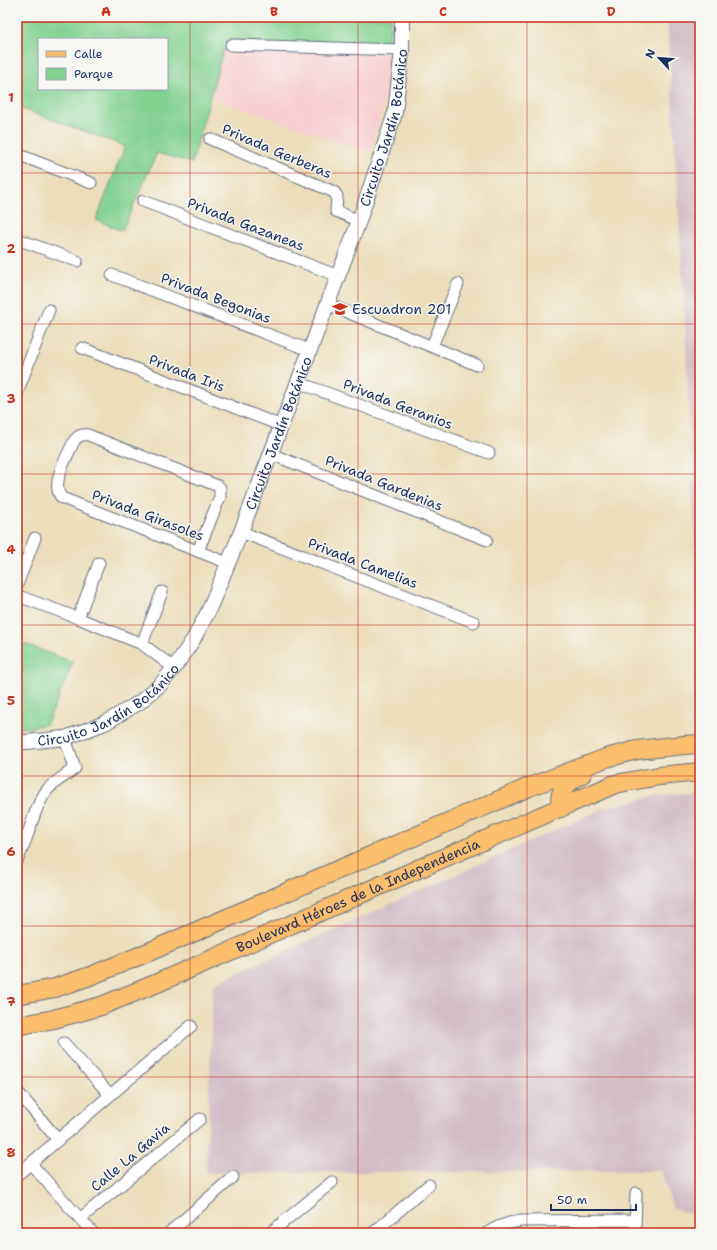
<svg xmlns="http://www.w3.org/2000/svg" width="717" height="1250" font-family="'Shantell Sans',sans-serif">
  <style>
    .built { fill: #f7cfd2 }
    .industrial { fill: #d2bdc6 }
    .green { fill: #81d191; stroke: #4e8078; fill-rule: evenodd }
    .lines { fill: none; stroke-linecap: round; stroke-linejoin: round }
    .minor-casing { stroke: #646c7f; stroke-width: 13 }
    .tertiary-casing { stroke: #646c7f; stroke-width: 16 }
    .primary-casing { stroke: #646c7f; stroke-width: 20 }
    .minor { stroke: #fff; stroke-width: 11 }
    .tertiary { stroke: #fff; stroke-width: 14 }
    .primary { stroke: #fabe6d; stroke-width: 18 }
    .grid { fill: none; stroke: #c8321e; stroke-width: 1; stroke-opacity: 0.55 }
    .labels { text-anchor: middle; dominant-baseline: central; stroke-width: 3; stroke-linejoin: round; paint-order: stroke }
    .street-label { font-size: 14px; fill: #1b2f5e; stroke: #f6f6f2 }
    .poi-label { font-size: 14px; fill: #1b2f5e; stroke: #f6f6f2; text-anchor: start }
    .neatline { fill: none; stroke: #c8321e; stroke-width: 1.5 }
    .grid-label { font-size: 13px; text-anchor: middle; font-weight: bold; fill: #c8321e }
  </style>
  <rect width="100%" height="100%" fill="#f6f6f2"/>
  <filter id="ink" filterUnits="userSpaceOnUse"><feTurbulence type="fractalNoise" baseFrequency=".025" numOctaves="2"/><feDisplacementMap in="SourceGraphic" scale="8" xChannelSelector="R" yChannelSelector="G"/><feConvolveMatrix kernelMatrix="1 2 1 2 8 2 1 2 1" color-interpolation-filters="sRGB"/></filter>
  <filter id="wash" filterUnits="userSpaceOnUse"><feTurbulence type="fractalNoise" baseFrequency=".012" numOctaves="4" result="noise"/><feDisplacementMap in="SourceGraphic" scale="16" xChannelSelector="R" yChannelSelector="G"/><feGaussianBlur stdDeviation="0.9" result="paint"/><feColorMatrix in="noise" values="0 0 0 0 0 0 0 0 0 0 0 0 0 0 0 0 0 1.4 0 .05"/><feComposite in="paint" operator="in"/></filter>
  <g filter="url(#wash)">
    <rect width="100%" height="100%" fill="#ecdebb"/>
    <!-- built -->
    <path class="built" d="M 223,50 L 384,53 L 388,55 L 390,58 L 390,72 L 379,122 L 370,153 L 210,97 Z"/>
    <!-- industrial -->
    <path class="industrial" d="M 667,17 L 700,17 L 700,650 L 684,301 Z
      M 700,792 L 700,1216 L 673,1209 L 661,1171 L 206,1173 L 213,984 L 602,809 L 656,795 Z"/>
    <!-- green -->
    <path class="green" d="M 17,17 L 391,17 L 389,46 L 223,51 L 192,163 L 157,153 L 122,231 L 96,220 L 125,146 L 17,107 ZM 39,39 L 167,39 L 167,89 L 39,89 Z
      M 17,641 L 73,662 L 47,724 L 29,728 L 17,728 Z"/>
  </g>
  <g filter="url(#ink)">
    <g class="lines">
      <!-- minor casing -->
      <g class="minor-casing">
        <path id="minor" d="M 231,45 L 402,50
          M 210,139 L 334,192 L 337,196 L 336,211 L 359,221
          M 17,154 L 91,183
          M 143,201 L 338,276
          M 17,239 L 77,261
          M 112,275 L 309,350
          M 327,304 L 477,365
          M 432,346 L 458,284
          M 82,348 L 282,426
          M 297,382 L 489,453
          M 17,393 L 49,310
          M 271,454 L 487,540
          M 241,532 L 474,622
          M 198,551 L 220,497 L 220,488 L 218,486 L 88,435 C 81,434 78,436 74,441 C 68,455 49,485 62,498 L 228,563
          M 17,585 L 35,538
          M 17,594 L 21,597 L 78,618 L 142,644 L 174,668
          M 78,618 L 99,563
          M 142,644 L 162,592
          M 17,860 C 29,839 33,807 48,789 C 55,781 67,775 75,768 L 65,738
          M 64,1043 L 110,1095
          M 17,1091 L 58,1140
          M 31,1164 L 93,1233
          M 17,1175 L 191,1026
          M 80,1219 L 200,1119
          M 169,1233 L 233,1177
          M 270,1233 L 332,1182
          M 373,1233 L 429,1185
          M 487,1233 C 498,1226 508,1222 521,1221 L 635,1220
          M 635,1233 L 636,1193"/>
      </g>
      <!-- tertiary casing -->
      <g class="tertiary-casing">
        <g id="tertiary">
          <path id="s1" d="M 17,742 L 27,742 L 65,738 L 105,723 L 140,702 L 160,685 L 174,668 L 193,640 L 208,612 L 241,532 L 359,221 L 395,113 L 402,50 L 402,17"/>
        </g>
      </g>
      <!-- primary casing -->
      <g class="primary-casing">
        <g id="primary">
          <path d="M 561,808 C 557,788 566,784 582,774"/>
          <path d="M 17,995 L 55,988 L 90,976 L 144,954 L 529,787 L 606,758 L 637,750 L 684,745 L 700,744"/>
          <path id="s2" d="M 17,1026 L 54,1019 L 101,1006 L 155,984 L 418,869 L 615,784 L 659,776 L 700,772"/>
        </g>
      </g>
      <!-- minor -->
      <use href="#minor" class="minor"/>
      <!-- tertiary -->
      <use href="#tertiary" class="tertiary"/>
      <!-- primary -->
      <use href="#primary" class="primary"/>
    </g>
  </g>
  <!-- grid -->
  <path class="grid" d="M 190,17 L 190,1233M 358,17 L 358,1233M 527,17 L 527,1233M 17,173 L 700,173M 17,324 L 700,324M 17,474 L 700,474M 17,625 L 700,625M 17,776 L 700,776M 17,926 L 700,926M 17,1077 L 700,1077"/>
  <!-- icons -->
  <defs>
    <g id="school-bare" transform="scale(1.2)"><path d="M0-5L7-2L0 1L-7-2ZM-4 1L0 2.5L4 1V4Q0 6-4 4Z" fill="#c8321e" stroke="#f6f6f2" stroke-width="2.5" paint-order="stroke"/></g>
  </defs>
  <g fill-rule="evenodd">
    <use href="#school-bare" x="340" y="309"/>
  </g>
  <g class="labels">
    <!-- street labels -->
    <g class="street-label">
      <text stroke="none"><textPath href="#s1" startOffset="762">Circuito Jardín Botánico</textPath></text>
      <text transform="translate(277 151) rotate(23)">Privada Gerberas</text>
      <text transform="translate(246 224) rotate(21)">Privada Gazaneas</text>
      <text transform="translate(216 298) rotate(21)">Privada Begonias</text>
      <text transform="translate(187 373) rotate(21)">Privada Iris</text>
      <text transform="translate(398 404) rotate(21)">Privada Geranios</text>
      <text stroke="none"><textPath href="#s1" startOffset="438">Circuito Jardín Botánico</textPath></text>
      <text transform="translate(384 483) rotate(22)">Privada Gardenias</text>
      <text transform="translate(148 515) rotate(21)">Privada Girasoles</text>
      <text transform="translate(363 563) rotate(21)">Privada Camelias</text>
      <text stroke="none"><textPath href="#s1" startOffset="102">Circuito Jardín Botánico</textPath></text>
      <text stroke="none"><textPath href="#s2" startOffset="366">Boulevard Héroes de la Independencia</textPath></text>
      <text transform="translate(130 1157) rotate(-40)">Calle La Gavia</text>
    </g>
    <!-- poi labels -->
    <g class="poi-label">
      <text x="352" y="309">Escuadron 201</text>
    </g>
  </g>
  <!-- margin -->
  <rect width="717" height="1250" fill="none" stroke="#f6f6f2" stroke-width="44"/>
  <!-- legend -->
  <rect x="38" y="38" width="130" height="52" fill="#f6f6f2" stroke="#9ea6b7"/>
  <rect x="46" y="51" width="20" height="6" fill="#fabe6d" stroke="#9ea6b7"/>
  <text x="74" y="58" font-size="12" fill="#1b2f5e">Calle</text>
  <rect x="46" y="68" width="20" height="12" fill="#81d191" stroke="#9ea6b7"/>
  <text x="74" y="78" font-size="12" fill="#1b2f5e">Parque</text>
  <!-- north arrow -->
  <g transform="translate(659 58) rotate(296)" stroke="#f6f6f2" stroke-width="3" paint-order="stroke">
  <path d="M0-3L7 15L0 10L-7 15Z" fill="#1b2f5e"/>
  <text y="-6" font-size="11" font-weight="bold" text-anchor="middle" fill="#1b2f5e">N</text>
  </g>
  <!-- scale -->
  <path d="M551 1204v6h85v-6" fill="none" stroke="#1b2f5e" stroke-width="2"/>
  <text x="557" y="1204" font-size="12" fill="#1b2f5e" stroke="#f6f6f2" stroke-width="3" paint-order="stroke">50 m</text>
  <rect x="22" y="22" width="673" height="1206" class="neatline"/>
  <g class="grid-label">
    <text x="106" y="16">A</text>
    <text x="274" y="16">B</text>
    <text x="443" y="16">C</text>
    <text x="611" y="16">D</text>
    <text x="11" y="102">1</text>
    <text x="11" y="253">2</text>
    <text x="11" y="403">3</text>
    <text x="11" y="554">4</text>
    <text x="11" y="705">5</text>
    <text x="11" y="856">6</text>
    <text x="11" y="1006">7</text>
    <text x="11" y="1157">8</text>
  </g>
</svg>
